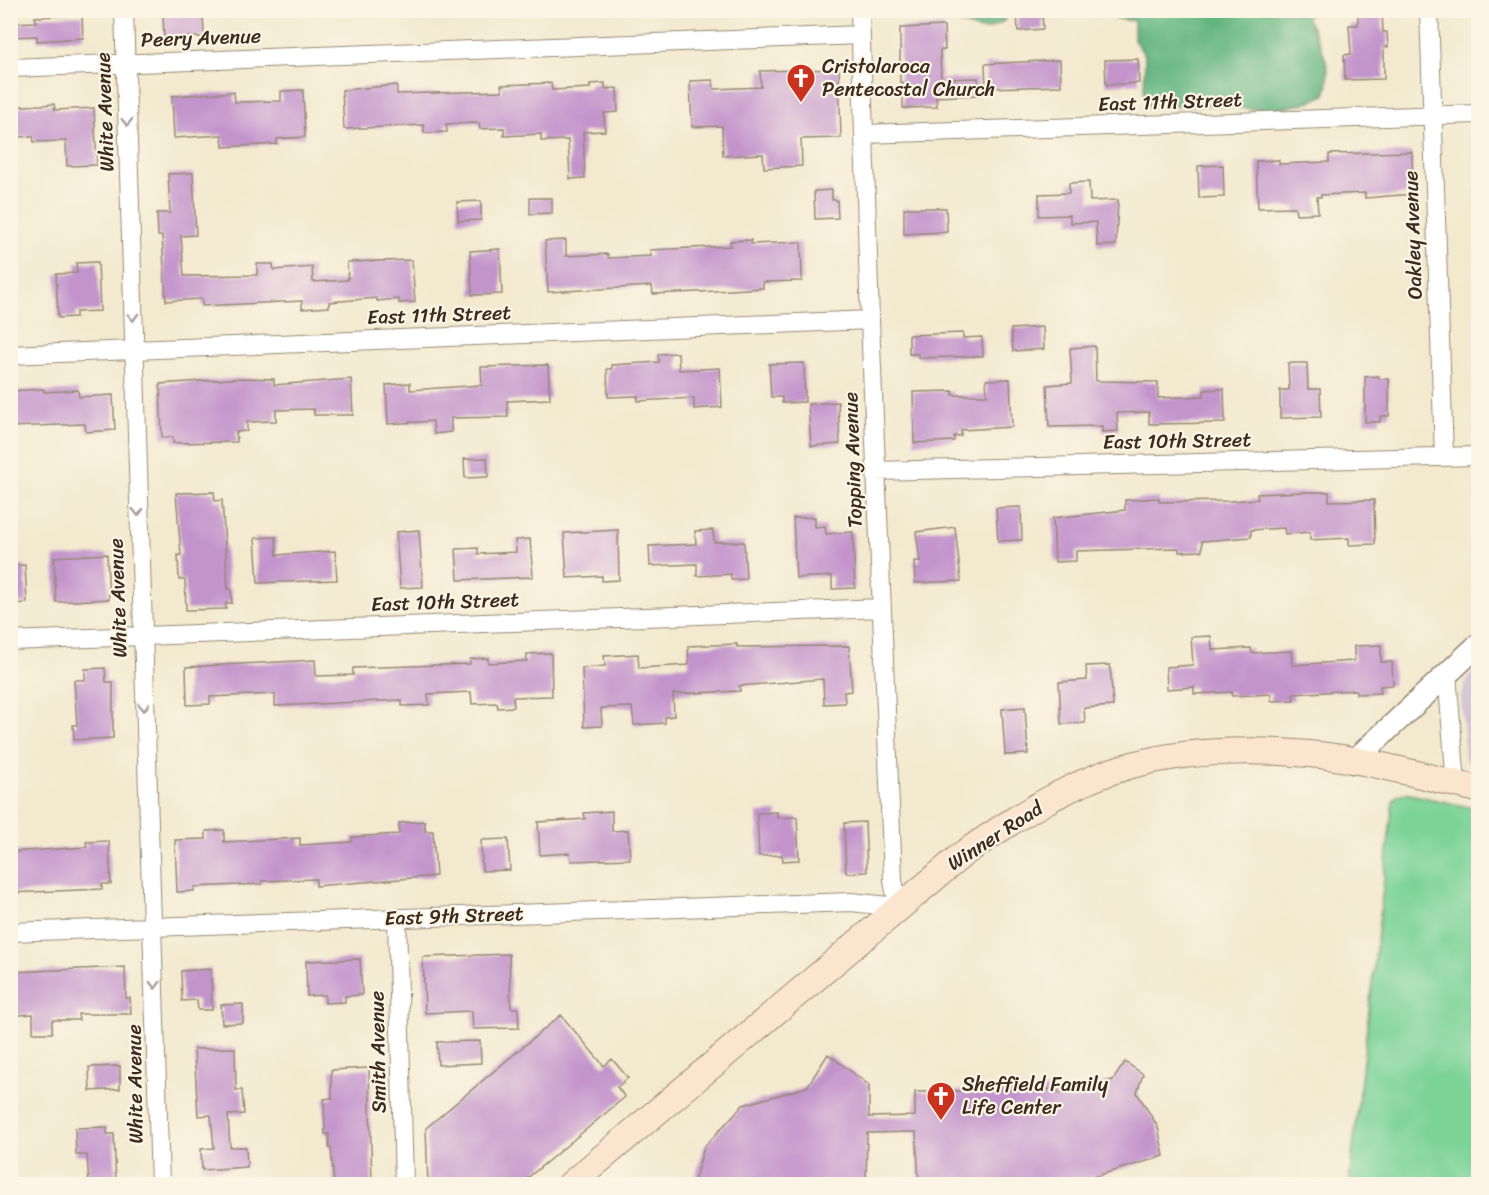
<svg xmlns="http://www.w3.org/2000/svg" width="1489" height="1195" font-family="Sriracha,sans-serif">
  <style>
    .industrial { fill: #cebed0 }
    .green { fill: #7bd398; stroke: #5b7e5b; stroke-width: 1.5 }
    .forest { fill: #64b580; stroke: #50704f; stroke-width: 1.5 }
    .building { fill: #c394cc }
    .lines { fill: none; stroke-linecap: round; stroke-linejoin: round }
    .minor-casing { stroke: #978a76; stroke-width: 20 }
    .tertiary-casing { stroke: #978a76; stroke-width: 25 }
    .secondary-casing { stroke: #978a76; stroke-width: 28 }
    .minor { stroke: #fff; stroke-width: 18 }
    .tertiary { stroke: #fff; stroke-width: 22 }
    .secondary { stroke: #fbe5cf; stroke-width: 26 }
    .oneway { stroke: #a79f9a }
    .labels { text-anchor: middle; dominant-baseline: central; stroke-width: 4.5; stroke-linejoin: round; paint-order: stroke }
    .street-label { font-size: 20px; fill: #3b2a1e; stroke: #fcf5e5 }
    .poi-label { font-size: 20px; fill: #3b2a1e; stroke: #fcf5e5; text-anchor: start }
  </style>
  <rect width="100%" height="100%" fill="#fcf5e5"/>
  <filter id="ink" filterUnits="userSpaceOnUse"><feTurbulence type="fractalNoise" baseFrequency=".0167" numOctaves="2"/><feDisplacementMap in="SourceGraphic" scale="12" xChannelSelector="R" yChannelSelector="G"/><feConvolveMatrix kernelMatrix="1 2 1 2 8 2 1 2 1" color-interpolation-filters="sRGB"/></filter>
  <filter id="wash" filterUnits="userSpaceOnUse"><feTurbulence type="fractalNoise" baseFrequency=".008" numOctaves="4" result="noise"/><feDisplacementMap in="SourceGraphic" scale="24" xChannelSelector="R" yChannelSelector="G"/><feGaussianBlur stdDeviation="1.35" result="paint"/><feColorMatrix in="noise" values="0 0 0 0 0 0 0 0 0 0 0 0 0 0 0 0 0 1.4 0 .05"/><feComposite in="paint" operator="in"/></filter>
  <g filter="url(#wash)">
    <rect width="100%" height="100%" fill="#f3e9cf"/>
    <!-- industrial -->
    <path class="industrial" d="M 1478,668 L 1478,772 L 1465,758 L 1461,696 L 1467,679 Z"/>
    <!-- green -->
    <path class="green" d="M 1405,793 L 1478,809 L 1478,1184 L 1349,1184 L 1393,801 L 1398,795 Z"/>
    <!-- forest -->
    <path class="forest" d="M 926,11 L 1005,11 L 1005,20 C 984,35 979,31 957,22 C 946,17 937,17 926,11 Z
      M 1111,11 L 1314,11 L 1306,17 C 1319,42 1335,67 1325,95 C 1279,116 1256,108 1208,106 C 1188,105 1169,108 1148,106 L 1144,94 L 1145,55 L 1134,40 L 1134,21 L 1116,18 Z"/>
    <g id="blocks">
      <!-- building -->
      <path class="building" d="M 1017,10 L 1042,10 L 1043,29 L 1018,31 Z
        M 1382,12 L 1383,32 L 1387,32 L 1388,47 L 1384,47 L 1384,79 L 1345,80 L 1344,55 L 1351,54 L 1349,25 L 1358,25 L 1358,14 Z
        M 203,14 L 204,37 L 164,38 L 163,16 Z
        M 82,15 L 83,38 L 37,41 L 37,36 L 10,37 L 10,23 L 36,22 L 35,17 Z
        M 944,26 L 945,50 L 940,50 L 941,79 L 978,78 L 979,95 L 936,97 L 937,107 L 903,108 L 903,82 L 900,82 L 900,28 Z
        M 1138,59 L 1139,83 L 1106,85 L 1105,60 Z
        M 1060,60 L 1061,86 L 986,88 L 985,64 Z
        M 839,69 L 841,138 L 801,139 L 802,166 L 764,168 L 763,154 L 723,156 L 722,126 L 692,127 L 690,81 L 713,80 L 714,89 L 761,87 L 760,71 Z
        M 551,83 L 552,90 L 590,88 L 590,84 L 605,83 L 605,89 L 617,88 L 618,112 L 604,113 L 605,131 L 583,132 L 585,178 L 570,179 L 568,140 L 541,141 L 541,134 L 504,136 L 504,128 L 480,129 L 479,123 L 446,124 L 447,132 L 424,133 L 424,125 L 344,129 L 342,90 L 397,85 L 397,94 L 502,91 L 501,85 Z
        M 303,90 L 305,137 L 277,139 L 277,144 L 223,147 L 222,135 L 174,138 L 172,96 L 234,92 L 235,102 L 281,101 L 281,91 Z
        M 54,104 L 55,110 L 94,108 L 97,165 L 67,166 L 66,141 L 34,142 L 33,136 L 10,138 L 10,107 Z
        M 1412,152 L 1413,194 L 1365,198 L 1365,193 L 1321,195 L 1321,197 L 1317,197 L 1318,213 L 1296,214 L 1295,207 L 1258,208 L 1256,161 L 1279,160 L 1279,164 L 1329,162 L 1329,154 Z
        M 1223,165 L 1224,197 L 1199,198 L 1198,166 Z
        M 193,173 L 196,235 L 181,236 L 184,276 L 257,275 L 257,264 L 273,264 L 274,270 L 312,267 L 313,282 L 348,280 L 347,262 L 412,260 L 415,302 L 399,303 L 399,299 L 377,301 L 377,298 L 329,302 L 329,307 L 302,309 L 302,301 L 202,306 L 202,299 L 166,301 L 162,236 L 158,236 L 157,213 L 170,213 L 168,174 Z
        M 1089,182 L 1090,201 L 1118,200 L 1116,245 L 1097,246 L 1096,222 L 1070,223 L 1070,215 L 1039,216 L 1039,194 L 1069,193 L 1069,183 Z
        M 832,190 L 832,200 L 837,200 L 838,218 L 815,219 L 814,191 Z
        M 530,198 L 552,198 L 552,213 L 530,214 Z
        M 481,201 L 481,220 L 458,221 L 457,202 Z
        M 904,208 L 946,208 L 947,232 L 904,234 Z
        M 566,240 L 566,256 L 608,254 L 608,258 L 651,256 L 650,250 L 731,246 L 730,241 L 751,240 L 751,244 L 801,242 L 802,281 L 763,282 L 763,288 L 699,292 L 653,294 L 652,286 L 548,292 L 545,241 Z
        M 500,249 L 502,294 L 472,295 L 470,251 Z
        M 98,262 L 100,311 L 76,312 L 76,317 L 58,318 L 56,274 L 77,273 L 76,263 Z
        M 1043,327 L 1044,349 L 1013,351 L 1011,329 Z
        M 963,333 L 963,338 L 982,337 L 983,356 L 918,358 L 918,354 L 909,354 L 909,335 Z
        M 1095,346 L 1096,381 L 1158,382 L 1158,398 L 1204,396 L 1204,390 L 1224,389 L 1225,423 L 1149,424 L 1149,412 L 1117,413 L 1118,431 L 1102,432 L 1102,426 L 1049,427 L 1047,385 L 1072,383 L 1070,348 Z
        M 678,353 L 679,370 L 720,368 L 722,407 L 694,409 L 694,398 L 638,401 L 638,396 L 608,397 L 607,369 L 612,369 L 612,365 L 659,362 L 658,354 Z
        M 804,363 L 805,402 L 782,403 L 782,397 L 771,397 L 769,364 Z
        M 1288,363 L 1307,363 L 1308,389 L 1320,389 L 1321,417 L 1280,418 L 1280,390 L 1289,390 Z
        M 548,365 L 550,399 L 507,401 L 508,417 L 451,418 L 451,432 L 434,434 L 433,421 L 388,424 L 386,385 L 410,383 L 410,390 L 482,385 L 481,367 Z
        M 1379,376 L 1379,379 L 1389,379 L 1389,416 L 1380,416 L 1380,422 L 1365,422 L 1365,377 Z
        M 244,378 L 274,379 L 274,385 L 351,379 L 353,415 L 314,415 L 314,409 L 276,410 L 276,421 L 247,422 L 247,431 L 236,432 L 237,442 L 173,443 L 173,437 L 162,438 L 160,384 Z
        M 1010,379 L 1012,427 L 961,430 L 961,436 L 954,436 L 954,441 L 914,443 L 913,392 L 953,391 L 953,395 L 987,395 L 986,380 Z
        M 44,389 L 44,392 L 78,390 L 79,397 L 113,395 L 115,430 L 86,432 L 85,424 L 10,427 L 10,391 Z
        M 838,402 L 840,444 L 811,446 L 808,404 Z
        M 487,458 L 488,477 L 465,478 L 464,459 Z
        M 214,492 L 215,501 L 222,500 L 228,589 L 231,589 L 232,603 L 226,603 L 226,609 L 186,610 L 185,580 L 179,580 L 178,555 L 181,555 L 176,493 Z
        M 1303,492 L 1329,492 L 1329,501 L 1374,500 L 1375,544 L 1349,545 L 1349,538 L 1310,540 L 1310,532 L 1285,534 L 1284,528 L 1251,530 L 1251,537 L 1202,541 L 1202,551 L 1179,552 L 1179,548 L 1076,551 L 1076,561 L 1055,562 L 1053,518 L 1125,510 L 1125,500 L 1159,498 L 1159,502 L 1230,501 L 1258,499 L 1257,494 Z
        M 1021,507 L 1022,540 L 998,541 L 996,508 Z
        M 815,517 L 815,527 L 825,526 L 826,534 L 853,532 L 855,588 L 832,589 L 832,576 L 796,578 L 793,518 Z
        M 955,527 L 961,581 L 915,583 L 914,561 L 920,561 L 916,532 Z
        M 419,530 L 423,587 L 400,588 L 396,532 Z
        M 618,530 L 619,580 L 602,581 L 602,576 L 567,578 L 564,533 Z
        M 713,530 L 714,542 L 744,542 L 746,579 L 731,580 L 731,574 L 697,576 L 697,564 L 650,566 L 649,546 L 696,544 L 695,531 Z
        M 276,537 L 277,555 L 335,551 L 337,580 L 258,583 L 255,538 Z
        M 530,539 L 533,577 L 458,580 L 456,549 L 478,548 L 478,554 L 516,552 L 515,540 Z
        M 107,554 L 109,599 L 56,602 L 54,557 Z
        M 25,565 L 27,603 L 10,604 L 10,566 Z
        M 1211,636 L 1212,650 L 1251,648 L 1252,653 L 1291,651 L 1292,665 L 1354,661 L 1354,646 L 1381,645 L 1381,662 L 1392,662 L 1393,685 L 1380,686 L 1381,693 L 1356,694 L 1356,690 L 1293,694 L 1294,700 L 1271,701 L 1271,694 L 1232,696 L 1232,692 L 1194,694 L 1194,687 L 1167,689 L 1166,667 L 1193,665 L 1191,637 Z
        M 737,644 L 737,647 L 849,646 L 852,691 L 844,692 L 845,703 L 824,704 L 823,679 L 739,686 L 740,691 L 673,694 L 674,716 L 665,717 L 665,723 L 634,725 L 632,707 L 601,708 L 602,726 L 584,727 L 582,668 L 605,666 L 604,656 L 638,654 L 639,668 L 689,665 L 688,646 Z
        M 551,653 L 552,696 L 513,697 L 514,707 L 498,708 L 497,703 L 472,704 L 471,692 L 428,694 L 429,705 L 402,706 L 402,700 L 275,706 L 275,694 L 210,697 L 210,704 L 187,705 L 186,667 L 315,660 L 316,676 L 353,675 L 353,668 L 470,664 L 470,659 L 488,658 L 488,663 L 527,661 L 527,654 Z
        M 1110,665 L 1113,706 L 1084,708 L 1085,723 L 1061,724 L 1059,682 L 1087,680 L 1086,666 Z
        M 105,668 L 106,682 L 113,682 L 113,738 L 74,740 L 73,725 L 77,725 L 74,680 L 85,680 L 85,669 Z
        M 1025,707 L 1028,754 L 1005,755 L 1002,709 Z
        M 612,811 L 612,831 L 628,830 L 630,859 L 571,861 L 570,853 L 540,855 L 538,822 L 585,819 L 584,813 Z
        M 777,812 L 777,818 L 797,817 L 799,860 L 783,861 L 782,855 L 759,856 L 757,813 Z
        M 425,821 L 425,831 L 433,831 L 436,876 L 316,886 L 316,879 L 262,881 L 262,884 L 194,887 L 194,891 L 177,892 L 175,840 L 206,839 L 206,831 L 224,830 L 224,842 L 300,838 L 300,845 L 352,842 L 352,837 L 399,834 L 399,823 Z
        M 865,822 L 867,872 L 846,873 L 844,823 Z
        M 508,839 L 510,870 L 482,871 L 481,840 Z
        M 109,841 L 111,884 L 102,884 L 102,889 L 10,893 L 10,852 L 87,847 L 86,842 Z
        M 509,954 L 511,1008 L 518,1008 L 519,1028 L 473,1029 L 472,1011 L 425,1013 L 423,957 Z
        M 360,959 L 362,995 L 345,996 L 345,1002 L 325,1003 L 325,995 L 307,996 L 306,961 Z
        M 125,967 L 126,998 L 130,998 L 131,1014 L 78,1014 L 79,1020 L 52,1020 L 52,1033 L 33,1033 L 33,1014 L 10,1016 L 10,972 Z
        M 211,969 L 212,1010 L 198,1010 L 197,1000 L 182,1001 L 181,971 Z
        M 243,1004 L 243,1023 L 222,1024 L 221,1005 Z
        M 561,1015 L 604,1066 L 612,1059 L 628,1078 L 617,1087 L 625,1097 L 519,1185 L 428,1185 L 426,1128 Z
        M 480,1041 L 481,1063 L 438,1065 L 437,1042 Z
        M 235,1048 L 236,1090 L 242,1090 L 244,1114 L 228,1115 L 230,1147 L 246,1147 L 247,1167 L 202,1170 L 201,1149 L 214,1148 L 211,1115 L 198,1116 L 194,1049 Z
        M 828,1054 L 869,1085 L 869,1117 L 915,1116 L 915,1092 L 1056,1089 L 1060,1094 L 1113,1080 L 1125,1062 L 1143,1074 L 1137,1093 L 1158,1127 L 1164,1156 L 1066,1185 L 919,1185 L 916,1132 L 867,1133 L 866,1185 L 693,1185 L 704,1147 L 743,1105 L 807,1087 Z
        M 120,1066 L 120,1089 L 90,1091 L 89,1067 Z
        M 369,1068 L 372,1185 L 334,1185 L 331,1148 L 329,1148 L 329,1134 L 325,1134 L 324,1099 L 332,1098 L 331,1070 Z
        M 107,1127 L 107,1134 L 114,1134 L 116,1185 L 89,1185 L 87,1155 L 76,1155 L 75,1128 Z"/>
    </g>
  </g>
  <g filter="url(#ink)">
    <use href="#blocks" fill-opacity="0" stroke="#978a76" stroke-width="1.5"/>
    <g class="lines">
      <!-- minor casing -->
      <g class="minor-casing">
        <path id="minor" d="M 124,10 L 160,1184
          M 1429,10 L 1444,457
          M 10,68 L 861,35
          M 864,134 L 1478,114
          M 10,355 L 870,320
          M 876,471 L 1478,456
          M 10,641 L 882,608
          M 1447,674 L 1456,784
          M 397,918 L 404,1184
          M 10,932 L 851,902 L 898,907 L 893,880 L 870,320 L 860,10"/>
      </g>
      <!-- tertiary casing -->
      <g class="tertiary-casing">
        <path id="tertiary" d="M 1353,762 L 1478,645"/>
      </g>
      <!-- secondary casing -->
      <g class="secondary-casing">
        <path id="secondary" d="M 571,1184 L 963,854 C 1015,818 1070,782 1132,765 C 1187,750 1252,749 1309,754 C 1361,758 1426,777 1478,789"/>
      </g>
      <!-- minor -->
      <use href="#minor" class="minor"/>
      <!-- tertiary -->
      <use href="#tertiary" class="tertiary"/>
      <!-- secondary -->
      <use href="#secondary" class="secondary"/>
    </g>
    <!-- one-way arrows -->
    <defs><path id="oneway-chevron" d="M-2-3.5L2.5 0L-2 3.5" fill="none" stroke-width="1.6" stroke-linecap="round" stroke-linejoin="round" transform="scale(1.5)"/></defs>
    <g class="oneway">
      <use href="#oneway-chevron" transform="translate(127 122) rotate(89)"/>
      <use href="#oneway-chevron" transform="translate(133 317) rotate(88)"/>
      <use href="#oneway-chevron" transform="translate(138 512) rotate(89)"/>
      <use href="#oneway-chevron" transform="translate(144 707) rotate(88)"/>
      <use href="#oneway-chevron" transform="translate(155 985) rotate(89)"/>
    </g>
  </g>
  <!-- icons -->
  <defs>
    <g id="church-pin" transform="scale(1.5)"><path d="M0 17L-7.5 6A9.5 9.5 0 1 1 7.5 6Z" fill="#c8321e" stroke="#fcf5e5"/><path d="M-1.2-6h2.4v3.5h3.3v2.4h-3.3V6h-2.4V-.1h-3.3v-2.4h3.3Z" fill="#fff"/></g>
  </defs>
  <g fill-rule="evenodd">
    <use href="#church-pin" x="801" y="78"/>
    <use href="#church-pin" x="941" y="1096"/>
  </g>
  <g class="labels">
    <!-- street labels -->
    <g class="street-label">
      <text transform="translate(201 38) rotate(-2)">Peery Avenue</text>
      <text transform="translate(1170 102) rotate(-2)">East 11th Street</text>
      <text transform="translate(105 112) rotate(-92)">White Avenue</text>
      <text transform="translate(1413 235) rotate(-92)">Oakley Avenue</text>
      <text transform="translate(439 315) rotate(-2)">East 11th Street</text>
      <text transform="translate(1177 441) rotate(-1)">East 10th Street</text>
      <text transform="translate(853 460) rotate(-92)">Topping Avenue</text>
      <text transform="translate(118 598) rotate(-92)">White Avenue</text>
      <text transform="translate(445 602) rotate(-2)">East 10th Street</text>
      <text transform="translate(995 836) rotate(-33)">Winner Road</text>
      <text transform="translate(454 916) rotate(-2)">East 9th Street</text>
      <text transform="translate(378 1052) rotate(-91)">Smith Avenue</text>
      <text transform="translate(135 1084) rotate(-91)">White Avenue</text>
    </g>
    <!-- poi labels -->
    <g class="poi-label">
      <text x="822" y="66">Cristolaroca<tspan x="822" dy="23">Pentecostal Church</tspan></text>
      <text x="962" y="1084">Sheffield Family<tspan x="962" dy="23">Life Center</tspan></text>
    </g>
  </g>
  <!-- margin -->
  <rect width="1489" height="1195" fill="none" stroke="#fcf5e5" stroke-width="36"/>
</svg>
